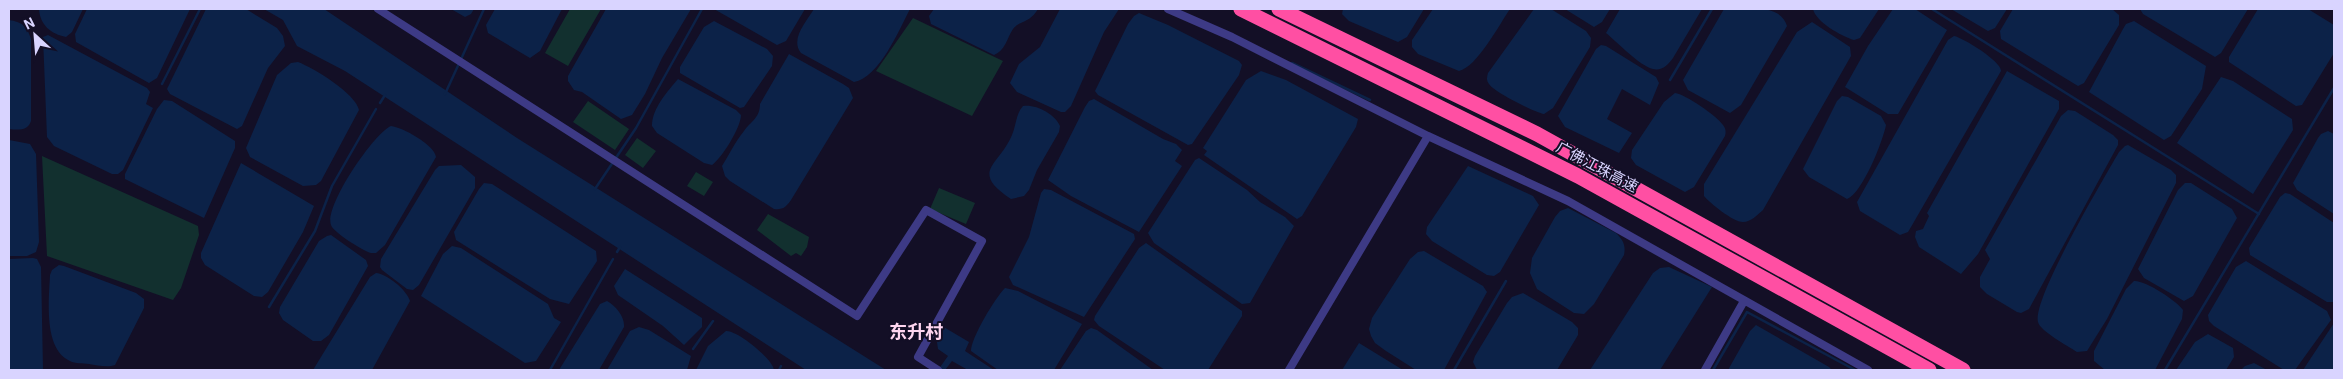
<svg xmlns="http://www.w3.org/2000/svg" width="2343" height="379" font-family="Roboto,'Noto Sans SC',sans-serif">
  <style>
    .green { fill: #12302f }
    .water { fill: #0c2248 }
    .lines { fill: none; stroke-linecap: round; stroke-linejoin: round }
    .stream { stroke: #0c2248; stroke-width: 2.5 }
    .street { stroke: #3d3a85; stroke-width: 8 }
    .highway { stroke: #ff4fa3; stroke-width: 15 }
    .labels { text-anchor: middle; dominant-baseline: central; stroke-width: 4; stroke-linejoin: round; paint-order: stroke }
    .street-label { font-size: 15px; fill: #d9d4ff; stroke: #130f26 }
    .quarter-label { font-size: 18px; font-weight: bold; fill: #ffd6f0; stroke: #130f26 }
  </style>
  <rect width="100%" height="100%" fill="#130f26"/>
  <!-- green -->
  <path class="green" d="M 570,9 L 601,9 L 568,66 L 545,53 Z
    M 913,18 L 1003,61 L 972,116 L 876,71 Z
    M 588,101 L 629,129 L 615,150 L 573,122 Z
    M 637,138 L 656,151 L 643,168 L 625,155 Z
    M 42,156 L 198,226 L 199,235 L 181,288 L 173,300 L 47,256 Z
    M 696,172 L 713,182 L 704,196 L 687,186 Z
    M 939,188 L 975,203 L 966,224 L 930,209 Z
    M 768,214 L 809,237 L 807,247 L 801,256 L 796,253 L 791,256 L 757,230 Z"/>
  <!-- water -->
  <path class="water" d="M 39,9 L 83,9 L 72,32 L 66,37 C 51,34 40,25 39,9 Z
    M 87,9 L 190,9 L 157,78 L 149,83 L 76,42 L 75,34 Z
    M 206,9 L 246,9 L 277,28 L 283,36 L 285,46 L 268,68 L 242,126 L 237,129 L 170,94 L 167,89 Z
    M 264,9 L 324,9 L 517,138 L 886,370 L 806,370 L 345,71 L 297,46 L 283,20 Z
    M 451,9 L 474,9 L 471,14 L 465,17 Z
    M 495,9 L 562,9 L 540,51 L 530,58 L 488,33 L 486,25 Z
    M 606,9 L 691,9 L 662,58 L 645,94 L 632,115 L 621,119 L 582,92 L 574,90 L 568,81 L 568,76 Z
    M 714,9 L 805,9 L 786,41 L 777,45 Z
    M 814,9 L 910,9 C 899,30 879,78 854,82 L 801,53 C 790,39 806,22 814,9 Z
    M 934,9 L 1038,9 C 1029,24 1020,20 1013,29 C 1007,38 1005,51 994,55 L 931,24 L 929,16 Z
    M 1060,9 L 1119,9 L 1104,32 L 1071,106 L 1065,112 L 1061,112 L 1017,92 L 1010,83 L 1019,64 L 1040,47 Z
    M 1343,9 L 1424,9 L 1407,37 L 1398,42 L 1349,21 L 1342,14 Z
    M 1433,9 L 1510,9 C 1499,25 1477,67 1459,71 L 1418,54 L 1412,47 L 1412,40 Z
    M 1534,9 L 1551,9 L 1586,31 L 1591,38 L 1590,47 L 1553,108 L 1544,114 C 1534,112 1494,92 1489,84 C 1486,80 1487,77 1488,73 Z
    M 1565,9 L 1610,9 L 1602,22 L 1594,27 Z
    M 1620,9 L 1702,9 L 1673,58 C 1668,65 1662,71 1653,69 C 1640,66 1617,42 1606,33 Z
    M 1724,9 C 1743,9 1780,2 1787,26 L 1741,105 L 1730,113 L 1688,90 L 1683,80 Z
    M 1813,9 L 1879,9 L 1860,38 L 1854,40 C 1841,36 1816,22 1813,9 Z
    M 1893,9 L 1915,9 L 1947,30 L 1898,114 L 1888,114 L 1845,87 L 1868,46 Z
    M 1951,9 L 2007,9 L 1995,28 L 1988,31 Z
    M 2013,9 L 2112,9 L 2119,15 L 2119,25 L 2084,83 L 2078,86 L 2001,39 L 2000,31 Z
    M 2140,9 L 2248,9 L 2221,53 L 2215,57 L 2143,14 Z
    M 2258,9 L 2308,9 L 2334,25 L 2334,53 L 2302,105 L 2296,106 L 2229,62 L 2229,57 Z
    M 1139,13 L 1168,25 L 1239,61 L 1242,65 L 1239,75 L 1192,144 L 1188,145 L 1098,95 L 1095,91 L 1128,24 L 1134,16 Z
    M 9,20 C 22,22 27,26 31,39 L 31,121 C 28,131 18,130 9,129 Z
    M 714,21 L 767,49 L 773,56 L 772,66 L 744,107 L 740,108 L 680,73 L 680,67 L 704,27 Z
    M 2134,21 L 2206,66 L 2202,89 L 2171,136 L 2164,140 L 2089,92 L 2123,29 L 2126,24 Z
    M 1812,22 L 1850,47 L 1851,56 L 1763,210 C 1757,215 1751,222 1743,222 C 1733,222 1710,203 1704,196 L 1704,184 L 1797,32 Z
    M 48,35 L 147,88 L 150,92 L 146,104 L 153,108 L 123,170 L 118,174 L 112,174 L 54,146 L 47,137 L 43,37 Z
    M 1954,36 C 1964,38 2002,62 2001,71 L 1911,227 L 1908,232 L 1900,235 L 1860,211 L 1857,202 L 1948,40 Z
    M 1601,45 L 1606,46 L 1656,77 L 1659,83 L 1650,105 L 1622,89 L 1607,119 L 1632,133 L 1619,153 L 1565,127 L 1558,116 L 1596,49 Z
    M 789,54 L 843,84 L 849,88 L 853,98 L 791,200 C 786,207 783,210 774,209 L 730,181 L 725,176 L 722,166 C 729,155 735,142 744,131 C 751,121 760,118 760,104 Z
    M 298,62 C 314,68 356,94 359,110 L 321,181 L 316,185 L 303,186 L 250,157 L 246,148 L 277,75 L 291,63 Z
    M 1261,71 L 1286,80 L 1358,119 L 1356,127 L 1302,216 L 1297,219 L 1204,155 L 1207,151 L 1203,148 L 1246,80 Z
    M 2007,71 L 2059,101 L 2059,109 L 1978,254 L 1961,274 L 1919,247 L 1915,237 L 1916,231 L 1923,229 L 1929,216 L 1927,213 Z
    M 2221,77 L 2233,81 L 2292,119 L 2293,130 L 2253,194 L 2177,143 Z
    M 678,79 L 736,110 L 741,115 C 741,127 722,158 712,165 L 704,163 L 657,133 L 652,126 C 652,108 668,91 678,79 Z
    M 1675,93 C 1685,94 1717,116 1723,125 C 1726,129 1726,132 1725,136 L 1694,187 L 1685,192 L 1636,165 L 1631,158 L 1632,150 L 1664,102 Z
    M 1842,96 L 1848,97 L 1881,116 L 1886,125 C 1883,141 1862,194 1847,199 L 1809,177 L 1803,169 L 1837,101 Z
    M 1094,99 L 1163,139 L 1176,144 L 1182,150 L 1175,161 L 1182,166 L 1139,232 L 1071,196 L 1048,180 L 1085,107 L 1089,101 Z
    M 164,100 L 172,101 L 235,141 L 235,148 L 204,218 L 125,179 L 125,174 L 157,109 Z
    M 1023,106 C 1036,104 1055,114 1060,126 L 1059,132 L 1037,170 L 1029,190 L 1024,196 L 1011,199 C 969,171 999,166 1012,135 C 1016,126 1016,113 1023,106 Z
    M 2068,110 L 2075,111 L 2113,135 L 2118,140 L 2118,145 L 2029,309 L 2021,313 L 2017,312 L 1987,294 L 1980,287 L 1980,277 L 1990,259 L 1985,250 L 2061,116 Z
    M 391,126 C 402,127 435,145 436,157 L 385,245 L 376,253 L 371,253 C 363,251 333,232 331,225 C 324,207 373,134 391,126 Z
    M 2328,131 L 2334,134 L 2334,214 L 2297,190 L 2293,183 L 2318,138 L 2321,134 Z
    M 9,140 L 30,144 L 36,154 L 39,242 L 36,252 L 27,256 L 9,256 Z
    M 2128,145 L 2171,170 L 2176,175 L 2176,183 L 2107,319 L 2087,351 L 2077,352 C 2068,346 2040,331 2038,322 C 2032,299 2104,178 2119,152 L 2125,146 Z
    M 1199,158 L 1247,190 L 1260,202 L 1285,217 L 1294,226 L 1250,303 L 1242,304 L 1154,243 L 1148,233 L 1195,160 Z
    M 241,163 L 314,206 L 303,232 L 268,292 L 262,297 L 254,296 L 205,265 L 201,258 L 201,253 Z
    M 461,165 L 475,177 L 475,188 L 419,285 L 413,290 L 407,289 L 382,270 L 380,267 L 381,259 L 435,170 L 439,166 Z
    M 1468,166 L 1533,196 L 1539,205 L 1500,272 L 1494,276 L 1487,275 L 1432,241 L 1426,234 L 1427,227 Z
    M 484,183 L 492,184 L 596,251 L 597,261 L 569,304 L 550,299 L 456,240 L 454,232 L 479,189 Z
    M 2185,183 L 2191,183 L 2232,209 L 2237,218 L 2193,296 L 2184,301 L 2144,278 L 2138,269 L 2178,190 Z
    M 1044,189 L 1051,190 L 1134,234 L 1135,239 L 1084,317 L 1013,285 L 1009,277 L 1029,237 L 1041,193 Z
    M 2285,193 L 2290,194 L 2334,223 L 2333,302 L 2327,302 L 2250,255 L 2249,248 L 2280,197 Z
    M 1568,208 L 1616,233 C 1623,240 1626,245 1624,255 L 1594,304 L 1584,314 L 1574,313 L 1537,289 L 1530,273 L 1532,258 L 1555,217 L 1560,211 Z
    M 331,235 L 366,260 L 368,266 L 329,335 L 321,341 L 313,341 L 283,320 L 279,313 L 280,307 L 319,241 L 327,236 Z
    M 1146,243 L 1242,311 L 1242,316 L 1208,370 L 1165,370 L 1099,326 L 1094,320 L 1095,316 L 1139,248 Z
    M 452,246 L 461,248 L 548,304 L 554,318 L 561,322 L 536,361 L 525,363 L 421,296 L 443,254 Z
    M 1424,251 L 1483,286 L 1487,292 L 1444,370 L 1416,370 L 1386,351 L 1375,343 L 1371,336 L 1369,329 L 1372,318 L 1410,259 L 1418,252 Z
    M 33,258 L 37,259 L 41,267 L 43,370 L 9,370 L 9,259 Z
    M 2246,261 L 2327,311 L 2331,320 L 2295,370 L 2284,370 L 2214,326 L 2209,321 L 2208,315 L 2236,267 Z
    M 59,265 L 64,266 L 136,293 L 144,299 L 144,308 L 115,365 C 107,368 97,365 89,364 C 83,363 75,364 70,361 C 43,349 49,299 50,275 L 52,270 Z
    M 1669,267 L 1712,287 L 1660,370 L 1590,370 L 1653,273 L 1660,268 Z
    M 625,269 L 702,318 L 702,327 L 684,345 L 663,326 L 618,295 L 614,286 Z
    M 376,273 C 387,274 407,290 410,301 L 372,370 L 313,370 L 370,277 Z
    M 2134,281 C 2145,280 2177,301 2183,310 L 2182,319 L 2155,370 L 2105,370 L 2094,361 L 2094,351 L 2126,289 Z
    M 1005,288 L 1018,291 L 1082,324 L 1054,370 L 998,370 L 971,351 C 971,338 995,298 1005,288 Z
    M 1523,293 L 1572,322 L 1578,328 L 1578,335 L 1557,370 L 1477,370 L 1473,362 L 1475,356 L 1507,303 L 1512,297 Z
    M 607,301 C 616,306 625,317 624,327 L 599,370 L 559,370 L 600,304 Z
    M 2334,323 L 2334,370 L 2303,370 Z
    M 1756,325 L 1829,367 L 1832,370 L 1728,370 L 1750,331 Z
    M 942,326 L 969,342 L 965,351 L 994,370 L 968,370 L 952,361 L 945,370 L 938,370 L 948,356 L 938,349 L 936,335 Z
    M 639,327 L 649,330 L 691,356 L 687,370 L 607,370 L 630,331 Z
    M 1091,328 L 1097,330 L 1153,370 L 1060,370 L 1086,331 Z
    M 726,331 C 737,330 773,359 774,370 L 696,370 L 708,346 Z
    M 2208,334 L 2233,348 L 2234,357 L 2226,370 L 2176,370 L 2195,342 Z
    M 1359,343 L 1403,370 L 1342,370 Z
    M 2254,363 L 2267,370 L 2241,370 L 2245,366 Z"/>
  <g class="lines">
    <!-- stream -->
    <path class="stream" d="M 1932,9 L 2259,214
      M 1292,63 L 1370,100
      M 1670,80 L 1712,9
      M 162,84 L 200,9
      M 445,94 L 484,9
      M 380,103 L 385,95
      M 595,189 L 636,128 L 702,9
      M 617,252 L 620,247
      M 269,307 L 315,231 L 332,186 L 376,109
      M 693,349 L 713,321
      M 550,370 L 613,259
      M 779,370 L 781,366
      M 1454,370 L 1506,281
      M 1713,370 L 1747,312 L 1855,370
      M 2165,370 L 2334,88"/>
    <!-- street -->
    <path class="street" d="M 378,9 L 857,316 L 926,210 L 982,241 L 918,357 L 938,370
      M 1168,9 L 1232,37 L 1428,136 L 1568,201 L 1868,370
      M 1289,370 L 1428,136
      M 1705,370 L 1744,301"/>
    <!-- highway -->
    <path class="highway" d="M 1241,9 L 1578,176 L 1929,370
      M 1279,9 L 1537,134 L 1963,370"/>
  </g>
  <g class="labels">
    <!-- street labels -->
    <g class="street-label">
      <text transform="translate(1597 167) rotate(28)">广佛江珠高速</text>
    </g>
    <!-- quarter labels -->
    <g class="quarter-label">
      <text x="916" y="331">东升村</text>
    </g>
  </g>
  <!-- border -->
  <rect width="2343" height="379" fill="none" stroke="#d9d4ff" stroke-width="20"/>
  <!-- north arrow -->
  <g transform="translate(35 35) rotate(334)" stroke="#130f26" stroke-width="4" paint-order="stroke">
  <path d="M0-4L9 19L0 12L-9 19Z" fill="#d9d4ff"/>
  <text y="-8" font-size="14" font-weight="bold" text-anchor="middle" fill="#d9d4ff">N</text>
  </g>
</svg>
